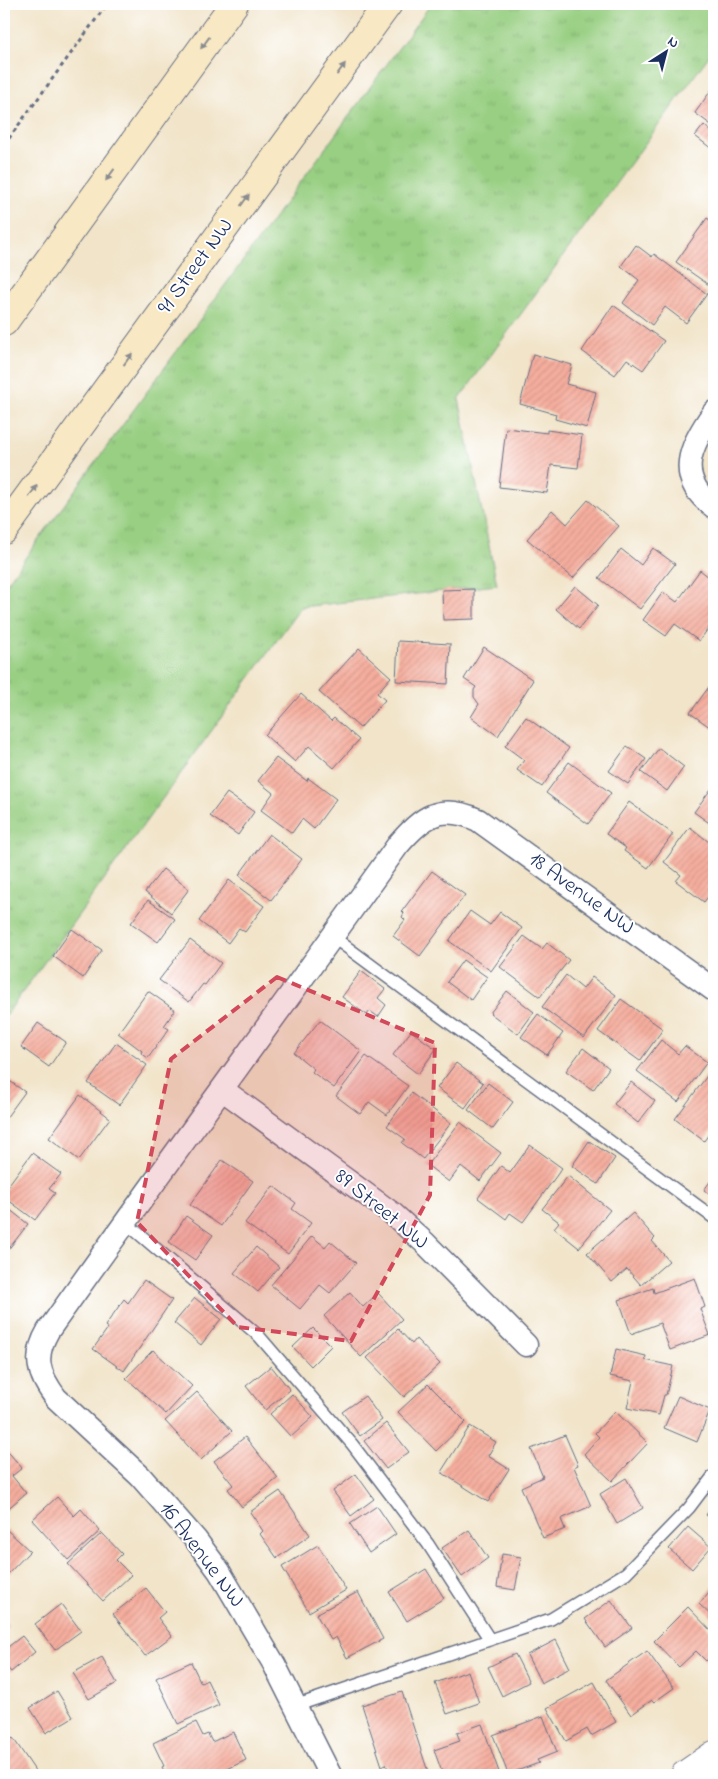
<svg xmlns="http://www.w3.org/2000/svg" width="718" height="1779" font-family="'Indie Flower',sans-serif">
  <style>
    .grass { fill: url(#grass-tufts); stroke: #5a7f70 }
    .building { fill: url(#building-hatch) }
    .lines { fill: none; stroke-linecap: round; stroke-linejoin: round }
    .service-casing { stroke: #666e83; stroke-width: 14 }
    .minor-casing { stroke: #666e83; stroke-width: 25 }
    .tertiary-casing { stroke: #666e83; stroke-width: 30 }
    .secondary-casing { stroke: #666e83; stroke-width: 30 }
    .path { stroke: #666e83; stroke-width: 3; stroke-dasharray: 4 4; stroke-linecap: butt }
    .service { stroke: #fff; stroke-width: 11 }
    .minor { stroke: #fff; stroke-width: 22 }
    .tertiary { stroke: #fff; stroke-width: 28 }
    .secondary { stroke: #f8e8c3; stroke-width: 28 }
    .oneway { fill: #8a8c90 }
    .marked { fill: #d1495b; fill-opacity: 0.2; stroke: #d1495b; stroke-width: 4; stroke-dasharray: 10 6; stroke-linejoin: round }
    .labels { text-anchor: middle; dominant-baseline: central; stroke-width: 4; stroke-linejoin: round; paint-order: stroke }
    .street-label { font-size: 22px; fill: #1b2f5e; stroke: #fff }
  </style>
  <defs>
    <pattern id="grass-tufts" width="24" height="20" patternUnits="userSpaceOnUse" patternTransform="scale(1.25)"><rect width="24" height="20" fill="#98cf82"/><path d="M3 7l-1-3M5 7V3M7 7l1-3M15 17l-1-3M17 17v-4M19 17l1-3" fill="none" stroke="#82b273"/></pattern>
    <pattern id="building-hatch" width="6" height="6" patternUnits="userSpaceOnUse" patternTransform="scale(1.25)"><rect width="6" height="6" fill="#f6ae9e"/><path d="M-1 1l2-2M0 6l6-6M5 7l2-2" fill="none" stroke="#d2968a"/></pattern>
  </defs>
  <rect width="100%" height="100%" fill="#fff"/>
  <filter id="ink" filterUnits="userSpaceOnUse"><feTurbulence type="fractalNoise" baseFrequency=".02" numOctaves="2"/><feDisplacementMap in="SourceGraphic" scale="10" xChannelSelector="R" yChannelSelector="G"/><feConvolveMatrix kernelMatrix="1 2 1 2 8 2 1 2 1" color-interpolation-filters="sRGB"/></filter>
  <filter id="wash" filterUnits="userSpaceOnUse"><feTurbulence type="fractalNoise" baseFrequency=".0096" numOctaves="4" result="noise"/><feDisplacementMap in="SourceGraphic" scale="20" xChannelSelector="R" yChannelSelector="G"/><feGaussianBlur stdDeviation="1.12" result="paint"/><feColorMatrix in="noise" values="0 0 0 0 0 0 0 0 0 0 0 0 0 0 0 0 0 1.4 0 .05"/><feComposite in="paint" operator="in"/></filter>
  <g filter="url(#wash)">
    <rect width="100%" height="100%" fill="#f1e4c9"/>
    <!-- grass -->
    <path class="grass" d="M 431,4 L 714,4 L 714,49 L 459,399 L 497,585 L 301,607 L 4,1018 L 4,587 Z"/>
    <g id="blocks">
      <!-- building -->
      <path class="building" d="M 714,86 L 714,127 L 695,113 Z
        M 704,125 L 714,134 L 714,146 L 712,149 L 695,136 Z
        M 707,218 L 714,223 L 714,278 L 709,285 L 676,262 Z
        M 636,245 L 652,257 L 654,254 L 707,294 L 686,323 L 665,307 L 652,325 L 623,303 L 639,280 L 621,266 Z
        M 613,305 L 664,341 L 643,370 L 627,359 L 615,375 L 582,351 Z
        M 533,354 L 572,365 L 566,384 L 596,392 L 587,428 L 555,419 L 556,414 L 520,404 Z
        M 506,428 L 547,433 L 547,430 L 582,435 L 578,468 L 551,465 L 547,493 L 499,487 Z
        M 588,500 L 619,526 L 573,578 L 527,539 L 552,510 L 567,524 Z
        M 653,548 L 675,564 L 640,609 L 599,578 L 621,549 L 641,565 Z
        M 700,570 L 714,581 L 714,621 L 699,641 L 675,624 L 666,636 L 643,620 L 663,592 L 677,602 Z
        M 575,586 L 598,605 L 579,629 L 556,609 Z
        M 474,589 L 474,619 L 443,620 L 442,590 Z
        M 398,641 L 450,644 L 448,684 L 396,681 Z
        M 484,647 L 533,680 L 498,736 L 471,717 L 479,704 L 474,697 L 474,690 L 476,687 L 464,679 Z
        M 359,648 L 391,677 L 377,693 L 385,700 L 360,728 L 319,692 Z
        M 711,684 L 714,686 L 714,730 L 690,713 Z
        M 301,694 L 331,721 L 334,718 L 359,740 L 334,768 L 309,746 L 295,762 L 265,735 Z
        M 526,717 L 569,748 L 542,787 L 517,770 L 524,760 L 505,746 Z
        M 627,746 L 646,759 L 628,784 L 609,771 Z
        M 659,748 L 684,767 L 667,791 L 641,772 Z
        M 276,758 L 307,781 L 308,778 L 336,799 L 314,829 L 302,819 L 292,833 L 261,810 L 273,793 L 258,781 Z
        M 569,762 L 611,793 L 588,824 L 546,793 Z
        M 714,785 L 714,821 L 712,825 L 694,812 Z
        M 227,793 L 254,812 L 238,835 L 210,816 Z
        M 629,802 L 673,834 L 648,868 L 624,851 L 626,848 L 606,834 Z
        M 690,827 L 714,846 L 714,889 L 704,902 L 676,881 L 681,875 L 664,862 Z
        M 269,834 L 302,859 L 271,900 L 239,875 Z
        M 163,869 L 189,889 L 171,913 L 145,892 Z
        M 432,871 L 465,895 L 420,956 L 393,936 L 405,920 L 402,917 L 404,913 L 402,911 Z
        M 229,880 L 264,906 L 245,932 L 239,928 L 228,943 L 199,921 Z
        M 148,900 L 175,919 L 158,942 L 131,923 Z
        M 470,911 L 490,925 L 500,912 L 522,928 L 491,971 L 449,941 Z
        M 72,929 L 102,950 L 83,978 L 53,956 Z
        M 524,936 L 542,949 L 547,943 L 569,960 L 540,997 L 500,967 Z
        M 190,940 L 221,963 L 205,985 L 203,984 L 189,1002 L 159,980 Z
        M 463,960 L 487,977 L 471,1000 L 447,982 Z
        M 361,971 L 385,989 L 378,998 L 386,1005 L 378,1017 L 370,1011 L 367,1015 L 342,997 Z
        M 566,975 L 583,989 L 592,977 L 616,995 L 584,1038 L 542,1007 Z
        M 148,991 L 175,1010 L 164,1026 L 169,1029 L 148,1058 L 141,1053 L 142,1051 L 118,1033 Z
        M 507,991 L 534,1012 L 518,1034 L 490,1013 Z
        M 621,999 L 663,1029 L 640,1061 L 598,1031 Z
        M 538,1014 L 563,1033 L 547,1055 L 521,1037 Z
        M 320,1020 L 361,1051 L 334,1088 L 312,1072 L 314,1069 L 294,1053 Z
        M 38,1023 L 66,1042 L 49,1067 L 21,1047 Z
        M 411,1031 L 436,1049 L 418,1074 L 393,1055 Z
        M 661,1040 L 678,1054 L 685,1046 L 707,1062 L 678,1102 L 637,1071 Z
        M 116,1043 L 147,1065 L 119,1105 L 88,1083 Z
        M 583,1048 L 609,1068 L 593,1090 L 566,1071 Z
        M 366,1056 L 408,1086 L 387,1115 L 369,1102 L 360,1114 L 336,1096 Z
        M 456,1063 L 483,1083 L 465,1108 L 437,1088 Z
        M 710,1072 L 714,1075 L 714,1127 L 704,1141 L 675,1119 Z
        M 4,1077 L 25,1092 L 6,1118 L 4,1117 Z
        M 631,1082 L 655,1101 L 638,1123 L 614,1104 Z
        M 488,1083 L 513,1102 L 493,1129 L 468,1110 Z
        M 411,1093 L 451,1123 L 423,1159 L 402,1143 L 405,1139 L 387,1126 Z
        M 80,1095 L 110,1118 L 79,1160 L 49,1138 Z
        M 460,1122 L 501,1153 L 480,1181 L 461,1166 L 449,1182 L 427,1165 Z
        M 589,1141 L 615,1158 L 598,1184 L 572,1166 Z
        M 530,1145 L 562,1168 L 523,1222 L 510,1213 L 506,1219 L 478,1198 L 501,1166 L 510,1173 Z
        M 32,1153 L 61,1174 L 49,1189 L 55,1193 L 35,1220 L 4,1197 L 4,1191 Z
        M 222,1160 L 253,1181 L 221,1226 L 190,1205 Z
        M 568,1176 L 610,1210 L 579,1248 L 554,1228 L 559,1222 L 542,1209 Z
        M 714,1176 L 714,1198 L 704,1190 Z
        M 273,1186 L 296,1203 L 292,1209 L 311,1223 L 288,1254 L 245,1223 Z
        M 4,1205 L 28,1224 L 4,1255 Z
        M 633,1213 L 655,1238 L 652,1241 L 669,1261 L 641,1285 L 627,1269 L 612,1282 L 587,1253 Z
        M 186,1216 L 213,1235 L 195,1260 L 169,1242 Z
        M 312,1236 L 325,1247 L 330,1241 L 356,1263 L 330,1293 L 320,1285 L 300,1309 L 271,1285 Z
        M 256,1247 L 279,1267 L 258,1292 L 234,1273 Z
        M 695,1278 L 705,1307 L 700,1309 L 710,1335 L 670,1350 L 660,1323 L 631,1334 L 619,1300 L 653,1288 L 654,1293 Z
        M 144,1280 L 172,1300 L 124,1371 L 93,1349 L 108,1328 L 105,1326 L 124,1299 L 128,1303 Z
        M 350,1292 L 363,1307 L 378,1293 L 402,1319 L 361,1357 L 324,1316 Z
        M 195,1298 L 221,1319 L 201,1345 L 174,1323 Z
        M 313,1328 L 331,1346 L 311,1366 L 293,1347 Z
        M 398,1329 L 412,1344 L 416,1339 L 440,1364 L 404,1397 L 367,1358 Z
        M 616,1349 L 646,1356 L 645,1360 L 673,1366 L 666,1395 L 664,1395 L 659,1415 L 627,1408 L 633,1381 L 610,1376 Z
        M 153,1350 L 192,1386 L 166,1414 L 126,1378 Z
        M 271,1366 L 290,1390 L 265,1410 L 246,1386 Z
        M 428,1384 L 466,1422 L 436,1451 L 398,1412 Z
        M 197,1392 L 232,1431 L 201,1460 L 165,1421 Z
        M 292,1394 L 313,1417 L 291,1437 L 270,1414 Z
        M 365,1396 L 382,1420 L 360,1436 L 342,1412 Z
        M 678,1396 L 710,1410 L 697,1442 L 664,1428 Z
        M 615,1411 L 648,1443 L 612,1481 L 584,1454 L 599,1437 L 595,1433 Z
        M 386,1423 L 409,1452 L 386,1469 L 364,1441 Z
        M 470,1426 L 496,1442 L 488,1456 L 509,1469 L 488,1502 L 441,1472 Z
        M 565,1435 L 578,1465 L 574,1467 L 591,1506 L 561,1519 L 565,1529 L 543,1538 L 521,1487 L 543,1477 L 531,1449 Z
        M 245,1437 L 278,1478 L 242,1507 L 228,1489 L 233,1485 L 214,1461 Z
        M 4,1447 L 22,1468 L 12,1476 L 26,1493 L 4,1512 Z
        M 356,1474 L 374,1499 L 351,1516 L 333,1491 Z
        M 626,1478 L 643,1508 L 617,1524 L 600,1494 Z
        M 280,1491 L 310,1535 L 277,1558 L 260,1534 L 263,1531 L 250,1512 Z
        M 57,1497 L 74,1516 L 81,1509 L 100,1531 L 68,1560 L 32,1520 Z
        M 714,1503 L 714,1520 L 706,1515 Z
        M 377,1506 L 396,1534 L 369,1553 L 350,1524 Z
        M 688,1527 L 711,1547 L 692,1569 L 669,1549 Z
        M 7,1530 L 30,1551 L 7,1575 L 4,1572 L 4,1534 Z
        M 469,1530 L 488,1558 L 462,1577 L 442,1548 Z
        M 102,1533 L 122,1554 L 116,1560 L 131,1575 L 103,1601 L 68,1564 Z
        M 318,1545 L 346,1590 L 309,1612 L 282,1567 Z
        M 502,1554 L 521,1557 L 515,1590 L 497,1587 Z
        M 426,1569 L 444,1598 L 407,1621 L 389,1592 Z
        M 714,1586 L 714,1618 L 699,1604 Z
        M 146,1588 L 165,1612 L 158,1618 L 172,1636 L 145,1656 L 113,1614 Z
        M 358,1592 L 383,1639 L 347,1658 L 336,1637 L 331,1640 L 316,1614 Z
        M 611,1600 L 632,1628 L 605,1647 L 585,1619 Z
        M 61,1604 L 81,1631 L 55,1650 L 35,1624 Z
        M 688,1607 L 714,1634 L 714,1653 L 706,1661 L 696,1651 L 679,1667 L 654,1641 Z
        M 4,1621 L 9,1626 L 4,1631 Z
        M 22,1636 L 35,1652 L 11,1672 L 4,1664 L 4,1650 Z
        M 556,1640 L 570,1668 L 541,1683 L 527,1655 Z
        M 647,1651 L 674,1688 L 654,1702 L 652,1700 L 631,1715 L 606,1680 Z
        M 515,1654 L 529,1682 L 502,1696 L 488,1667 Z
        M 102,1657 L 117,1683 L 89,1699 L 73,1673 Z
        M 191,1662 L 201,1683 L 207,1680 L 219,1705 L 178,1724 L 156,1678 Z
        M 468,1671 L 479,1703 L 447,1714 L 435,1683 Z
        M 594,1682 L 616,1722 L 591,1736 L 587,1729 L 566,1741 L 547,1708 Z
        M 57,1691 L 73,1717 L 46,1733 L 30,1708 Z
        M 402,1692 L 429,1775 L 390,1775 L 386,1764 L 382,1766 L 362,1705 Z
        M 543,1716 L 557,1752 L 537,1760 L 539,1763 L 508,1774 L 493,1735 Z
        M 196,1722 L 203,1736 L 208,1734 L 212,1742 L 233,1732 L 246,1760 L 215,1775 L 166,1775 L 162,1767 L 164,1766 L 153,1743 Z
        M 482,1724 L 499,1772 L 491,1775 L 443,1775 L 434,1750 L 460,1741 L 457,1733 Z
        M 13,1738 L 38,1775 L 4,1775 L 4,1744 Z"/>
    </g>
  </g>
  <g filter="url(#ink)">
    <use href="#blocks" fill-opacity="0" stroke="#666e83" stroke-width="1"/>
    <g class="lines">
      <!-- service casing -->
      <g class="service-casing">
        <path id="service" d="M 333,937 L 714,1218
          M 125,1222 L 259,1336 L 352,1444 L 428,1544 L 490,1640
          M 295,1706 L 551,1619 L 626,1573 L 689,1508 L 714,1475"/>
      </g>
      <!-- minor casing -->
      <g class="minor-casing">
        <path id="minor" d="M 714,412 C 690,445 674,478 714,507
          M 223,1090 L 393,1214 L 425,1243 L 526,1345
          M 330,1775 L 274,1664 L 219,1571 L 196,1540 L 140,1476 L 56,1398 C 38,1374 33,1357 48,1331 C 163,1168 282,1008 398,845 C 423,816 440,803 478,820 L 714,990"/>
      </g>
      <!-- tertiary casing -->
      <g class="tertiary-casing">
        <path id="tertiary" d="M 685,1775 L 714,1755"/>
      </g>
      <!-- secondary casing -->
      <g class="secondary-casing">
        <path id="secondary" d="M 4,322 L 234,4
          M 4,530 L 388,4"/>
      </g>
      <!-- path -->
      <path class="path" d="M 4,145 L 107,4"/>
      <!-- service -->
      <use href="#service" class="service"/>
      <!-- minor -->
      <use href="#minor" class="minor"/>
      <!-- tertiary -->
      <use href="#tertiary" class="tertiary"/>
      <!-- secondary -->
      <use href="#secondary" class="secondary"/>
    </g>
    <!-- one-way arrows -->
    <defs><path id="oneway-solid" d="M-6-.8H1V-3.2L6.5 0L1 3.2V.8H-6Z" transform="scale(1.25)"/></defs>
    <g class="oneway">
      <use href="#oneway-solid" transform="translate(205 43) rotate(126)"/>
      <use href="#oneway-solid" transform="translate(341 69) rotate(-54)"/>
      <use href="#oneway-solid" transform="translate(110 175) rotate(126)"/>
      <use href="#oneway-solid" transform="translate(245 200) rotate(-54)"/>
      <use href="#oneway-solid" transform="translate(128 359) rotate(-54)"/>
      <use href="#oneway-solid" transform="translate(33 491) rotate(-54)"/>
    </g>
  </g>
  <!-- marked area -->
  <path class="marked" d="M 277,977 L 435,1043 L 430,1195 L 351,1341 L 238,1327 L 137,1222 L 171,1059 Z"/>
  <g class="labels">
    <!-- street labels -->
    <g class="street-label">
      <text transform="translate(196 267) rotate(-54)">91 Street NW</text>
      <text transform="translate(581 894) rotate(36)">18 Avenue NW</text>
      <text transform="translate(381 1210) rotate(39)">89 Street NW</text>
      <text transform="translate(201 1555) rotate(53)">16 Avenue NW</text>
    </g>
  </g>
  <!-- margin -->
  <rect width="718" height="1779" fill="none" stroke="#fff" stroke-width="20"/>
  <!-- north arrow -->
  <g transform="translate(666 52) rotate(36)" stroke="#ffffff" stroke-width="4" paint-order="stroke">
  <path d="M0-4L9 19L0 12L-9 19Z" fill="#1b2f5e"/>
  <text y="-8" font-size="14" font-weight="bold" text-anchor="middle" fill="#1b2f5e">N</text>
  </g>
</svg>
